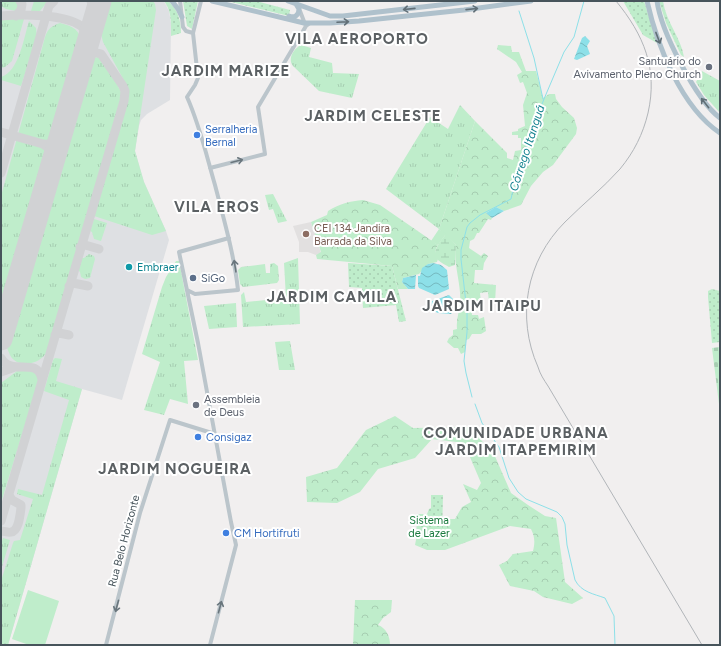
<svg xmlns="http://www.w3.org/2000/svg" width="721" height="646" font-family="Figtree,sans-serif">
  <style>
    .education { fill: #e2e0e0 }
    .airport { fill: #dee0e3 }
    .grass { fill: url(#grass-tufts) }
    .forest { fill: url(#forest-crowns) }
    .wetland { fill: url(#wetland-marsh) }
    .cemetery { fill: url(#cemetery-stones) }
    .park { fill: url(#park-dots) }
    .pitch { fill: #bfedcb }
    .water { fill: url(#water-waves) }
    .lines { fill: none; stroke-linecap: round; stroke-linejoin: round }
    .stream { stroke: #8de0e8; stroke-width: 1 }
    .taxiway { stroke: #d1d2d4; stroke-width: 9 }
    .runway { stroke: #d1d2d4; stroke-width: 23 }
    .minor { stroke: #bbc5cb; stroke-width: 4 }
    .major { stroke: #afc1cc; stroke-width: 5 }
    .rail { stroke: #b1b5b9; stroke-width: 1 }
    .oneway { stroke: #616f77 }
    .oneway2 { stroke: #6a767d }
    .worship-dot { fill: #6b7280; stroke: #fff; stroke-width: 1.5 }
    .shop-dot { fill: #3f7fe0; stroke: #fff; stroke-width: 1.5 }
    .education-dot { fill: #8d6e63; stroke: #fff; stroke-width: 1.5 }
    .culture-dot { fill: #0f9aa8; stroke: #fff; stroke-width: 1.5 }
    .service-dot { fill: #5c6f8a; stroke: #fff; stroke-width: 1.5 }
    .labels { text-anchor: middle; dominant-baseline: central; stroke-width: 4; stroke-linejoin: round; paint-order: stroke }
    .worship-label { font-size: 11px; fill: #5b616d; stroke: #fff; text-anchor: end }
    .shop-label { font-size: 11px; fill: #366cbe; stroke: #fff; text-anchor: start }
    .education-label { font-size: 11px; fill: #785e54; stroke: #fff; text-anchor: start }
    .culture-label { font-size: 11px; fill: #0d838f; stroke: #fff; text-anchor: start }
    .service-label { font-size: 11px; fill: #4e5e75; stroke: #fff; text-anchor: start }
    .park-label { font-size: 11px; fill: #1b7a3f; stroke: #fff }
    .street-label { font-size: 11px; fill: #47545b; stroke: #fff }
    .water-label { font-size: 12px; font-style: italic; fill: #12828e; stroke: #fff }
    .district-label { font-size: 15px; font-weight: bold; letter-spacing: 1px; fill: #5b6063; stroke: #fff }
  </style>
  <defs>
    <pattern id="grass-tufts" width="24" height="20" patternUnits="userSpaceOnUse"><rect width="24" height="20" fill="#bfedcb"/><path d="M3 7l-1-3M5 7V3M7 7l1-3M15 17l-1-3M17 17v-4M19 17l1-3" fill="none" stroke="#a6cdb1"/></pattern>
    <pattern id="forest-crowns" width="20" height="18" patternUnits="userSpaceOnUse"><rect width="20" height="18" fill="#bfedcb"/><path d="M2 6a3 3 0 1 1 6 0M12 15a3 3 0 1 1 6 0" fill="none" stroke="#a6cdb1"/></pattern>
    <pattern id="wetland-marsh" width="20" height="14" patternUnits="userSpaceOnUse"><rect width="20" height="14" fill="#bfedcb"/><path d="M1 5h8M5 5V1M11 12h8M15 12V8" fill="none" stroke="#a6cdb1"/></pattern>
    <pattern id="cemetery-stones" width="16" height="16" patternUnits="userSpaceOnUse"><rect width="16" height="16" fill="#bfedcb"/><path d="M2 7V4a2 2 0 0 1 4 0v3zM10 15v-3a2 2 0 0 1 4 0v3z" fill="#a6cdb1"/></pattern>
    <pattern id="park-dots" width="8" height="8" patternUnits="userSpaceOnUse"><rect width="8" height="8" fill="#bfedcb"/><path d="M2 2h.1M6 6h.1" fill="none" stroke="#a6cdb1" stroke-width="1.8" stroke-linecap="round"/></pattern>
    <pattern id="water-waves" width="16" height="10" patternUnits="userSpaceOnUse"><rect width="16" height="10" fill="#8de0e8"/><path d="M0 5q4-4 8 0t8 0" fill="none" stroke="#75b8bf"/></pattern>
  </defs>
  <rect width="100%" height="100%" fill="#f1efef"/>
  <!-- education -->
  <path class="education" d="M 311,222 L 321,253 L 316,255 L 308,252 L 299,252 L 299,242 L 293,226 Z"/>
  <!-- airport -->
  <path class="airport" d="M 1,1 L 164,1 L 169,11 L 171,23 L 170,100 L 147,114 L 141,120 L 139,126 L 135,151 L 144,182 L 166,231 L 169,240 L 122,400 L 82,389 L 8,645 L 1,645 Z"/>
  <!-- grass -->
  <path class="grass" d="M 1,1 L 18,1 L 20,6 L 16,11 L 6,9 L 1,6 Z
    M 34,1 L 48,1 L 40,11 L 31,11 Z
    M 111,1 L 153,1 L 155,4 L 156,10 L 135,151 L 144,182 L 166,231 L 152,235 L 94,216 L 128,100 L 129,94 L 127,86 L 103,42 L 101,34 Z
    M 1,18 L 24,19 L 12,61 L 5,67 L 1,68 L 2,60 L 1,59 Z
    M 29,21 L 36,28 L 37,37 L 21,86 L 1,80 L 1,77 C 19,72 24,37 29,21 Z
    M 60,23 C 73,26 82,31 81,45 L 1,318 L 1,196 L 45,37 C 48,28 52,26 60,23 Z
    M 301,45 L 311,48 L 309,57 L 332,63 L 333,73 L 359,74 L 352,98 L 319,91 L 293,66 C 287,59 294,48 301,45 Z
    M 98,57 L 101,58 L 104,60 L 120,90 L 122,95 L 121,99 L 47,351 C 43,362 24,368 14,360 C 10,357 9,352 7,348 L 91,61 L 94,58 Z
    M 702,71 L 720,81 L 720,113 L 704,95 L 696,82 Z
    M 460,105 L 475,121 L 439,229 L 386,189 L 430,117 L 448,129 Z
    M 273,194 L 287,221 L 278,223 L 273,209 L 269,210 L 265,195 Z
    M 94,219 L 107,223 L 101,241 L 94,239 L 92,232 L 90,231 Z
    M 89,254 L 94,256 L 95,259 L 90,278 L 85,279 L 81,277 L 80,272 L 78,270 L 82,258 L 84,258 Z
    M 298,258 L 300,324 L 243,327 L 241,295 L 244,292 L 246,302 L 286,298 L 284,263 Z
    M 176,261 L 179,261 L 198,360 L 184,361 L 188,404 L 170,399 L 164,415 L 144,410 L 160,362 L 142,354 L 162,287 L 166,277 Z
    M 274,263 L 278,266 L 279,280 L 277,283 L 243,287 L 240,284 L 238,270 L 241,267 L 265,264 L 266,273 L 270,273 L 270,264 Z
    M 236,303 L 237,327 L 209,329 L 204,306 Z
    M 290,341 L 295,370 L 279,370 L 275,342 Z
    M 55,358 L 62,359 L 56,381 L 82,389 L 8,645 L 1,645 L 1,581 L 13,543 L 14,541 L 20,540 L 33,499 L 17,494 L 18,489 L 42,495 L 69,400 L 44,391 L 53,360 Z
    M 23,369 C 31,369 38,370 39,379 L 1,503 L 1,383 L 17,371 Z
    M 3,538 L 10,540 L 1,570 L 1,544 Z"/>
  <!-- forest -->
  <path class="forest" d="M 498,45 L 511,46 L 512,52 L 519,52 L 526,71 L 536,71 L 543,98 L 549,94 L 555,94 L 556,99 L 562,107 L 574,118 L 577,128 L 576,134 L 553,165 L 543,172 L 531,186 L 521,205 L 504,211 L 496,207 L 486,213 L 492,218 L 491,220 L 488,219 L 479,233 L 477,233 L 474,239 L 470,241 L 469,248 L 481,256 L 484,253 L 488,256 L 484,263 L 483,270 L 475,270 L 474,283 L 496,285 L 495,303 L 489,303 L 488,292 L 480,293 L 481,302 L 473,302 L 475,307 L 471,307 L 472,315 L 478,315 L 479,319 L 484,317 L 486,331 L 481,334 L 472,334 L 469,339 L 466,340 L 465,352 L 461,354 L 458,348 L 454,348 L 447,342 L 449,338 L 453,335 L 453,330 L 457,329 C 456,320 459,313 460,304 C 462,285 453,266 456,245 L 439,229 L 475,121 L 507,153 L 507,158 L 513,160 L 515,151 L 521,150 L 521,138 L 518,138 L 518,135 L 512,135 L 512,132 L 518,131 L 518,129 L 525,126 L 523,105 L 527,93 L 523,82 L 520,83 L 517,75 L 522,72 L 516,62 L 497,49 Z
    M 363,200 L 380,205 L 438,245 C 434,250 436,254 438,259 L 437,262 L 428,264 L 419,274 L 403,278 L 402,282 L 408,289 L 398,289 L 392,266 L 317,259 L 316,255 L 321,252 L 311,222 L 327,215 L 328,211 C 339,204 350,201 363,200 Z
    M 395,416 L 413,428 L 469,427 L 494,454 L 511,493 L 528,505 L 545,516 L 556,518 L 565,582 L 583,598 L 572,604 L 543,597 L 534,591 L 510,586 L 499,565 L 507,561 L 513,554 L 533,551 C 535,543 535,537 531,529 L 510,526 L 445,550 L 427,550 L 415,545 L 420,519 L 455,519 L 462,507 L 471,502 L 463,484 L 477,490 L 481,483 L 464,443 L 432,439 L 415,458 L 378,469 L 360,492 L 337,503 L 307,502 L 306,477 L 337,468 L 366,430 Z
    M 355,600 L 392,600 L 391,612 L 383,618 L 378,625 C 386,628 390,636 390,645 L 353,645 Z"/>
  <!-- wetland -->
  <path class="wetland" d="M 446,234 L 456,245 L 455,265 L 449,267 C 446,265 441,263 438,260 C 431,251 440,242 446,234 Z"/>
  <!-- cemetery -->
  <path class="cemetery" d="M 720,347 L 720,412 L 712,348 Z"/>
  <!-- park -->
  <path class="park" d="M 164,1 L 168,1 C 178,9 181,21 181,33 L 171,36 C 171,23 172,12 164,1 Z
    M 183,1 L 198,1 L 192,29 L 187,26 Z
    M 227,1 L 256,1 L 290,10 L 289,16 Z
    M 623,1 L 644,1 L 657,43 L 643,35 Z
    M 659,1 L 663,1 C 666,22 681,38 684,57 L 681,55 L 666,23 Z
    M 348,263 L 392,266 L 406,321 L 399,322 L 396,305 L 363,308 L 362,288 L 349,287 Z
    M 712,289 L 720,291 L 720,342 L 712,343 L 708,297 L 708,291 Z
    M 431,495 L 443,495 L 442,537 L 417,537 L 416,514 L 427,514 L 429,509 L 431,508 Z"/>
  <!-- pitch -->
  <path class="pitch" d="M 439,229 L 446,234 L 438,245 L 431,241 Z
    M 28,590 L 59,601 L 45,645 L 29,645 L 12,639 Z"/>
  <!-- water -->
  <path class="water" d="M 585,36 L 590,41 L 587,46 L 590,54 L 577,60 L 574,59 L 582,38 Z
    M 496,207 L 504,211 L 492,218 L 486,213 Z
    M 433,263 L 441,265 L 447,270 L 449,289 L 435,295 L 419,288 L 418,286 L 418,276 L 420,276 L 422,268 L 428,264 Z
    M 416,275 L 415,289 L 408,289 L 402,282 L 403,278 Z
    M 449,295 L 453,299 L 456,307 L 451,314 L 438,313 L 432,310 L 431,306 L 432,301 Z"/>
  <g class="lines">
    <!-- stream -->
    <path class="stream" d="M 519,11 L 534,58 L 543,99
      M 472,397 L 466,373 L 464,361 L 467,332 L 467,312 L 461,259 L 461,250 L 467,227 L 470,223 L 480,215 L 511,199 L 517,171 L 524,161 L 527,144 L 544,99 L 564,52 L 574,37 L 584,1
      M 475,404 L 482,423 L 499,447 L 509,478 L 518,492 L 526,499 L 557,512 L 562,517 L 565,524 L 567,545 L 575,580 C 581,592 594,594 605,598 L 614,616 L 615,645"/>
    <!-- taxiway -->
    <path class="taxiway" d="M 91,1 L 94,5 L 96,13
      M 1,16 C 21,14 65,14 81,26 C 86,30 86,37 87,43
      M 16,16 L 21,10 L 22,4 L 20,1
      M 1,132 L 43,144 C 50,148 52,152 53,160
      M 43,144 C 51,145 55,142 60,136
      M 1,173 L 46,16 L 49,6 L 54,1
      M 80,247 L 85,245 L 99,249
      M 69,286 L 73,283 L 88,286
      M 55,335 L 59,333 L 69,335
      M 1,339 L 1,338 L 1,340
      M 1,358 C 12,377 37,356 42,379
      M 1,372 L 15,367
      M 1,521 L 124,101 L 125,91 L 123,86 L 101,54 C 93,51 89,53 83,59
      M 1,531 C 4,531 9,533 11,532 C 19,531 20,514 21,508 L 21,505 L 12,500 L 9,495"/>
    <!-- runway -->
    <path class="runway" d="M 1,339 L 100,1"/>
    <!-- minor -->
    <path class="minor" d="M 180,1 L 183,27 L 186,31 L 193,33
      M 300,11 L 305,24
      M 210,168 L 265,154 L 258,107 L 306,26 L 310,23
      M 187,290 L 195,294 L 238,290 C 234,254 224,220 215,185 C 206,154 200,126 187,97 L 195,85 L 198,78 L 193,33 L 201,1
      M 106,645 L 140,513 L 170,420 L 215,434
      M 210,645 L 236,545 L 231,522 L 198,343 L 179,252 L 229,238"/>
    <!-- major -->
    <path class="major" d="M 172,1 L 178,9 L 182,17
      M 212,1 L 304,23 L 330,23 L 359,21 L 464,10 L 531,1
      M 288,1 L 330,16 L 343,16 L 475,1
      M 647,1 C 657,45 681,107 720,133
      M 657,1 C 661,31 696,100 720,118
      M 289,16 C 294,18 299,16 299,9 L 296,4"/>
    <!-- rail -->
    <path class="rail" d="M 616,1 C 644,35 658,69 648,113 C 643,134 634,152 620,169 C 603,188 583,204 565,222 C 526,261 516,317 538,367 C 540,374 544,380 548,386 L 702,645"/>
  </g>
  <!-- one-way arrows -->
  <defs><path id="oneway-shaft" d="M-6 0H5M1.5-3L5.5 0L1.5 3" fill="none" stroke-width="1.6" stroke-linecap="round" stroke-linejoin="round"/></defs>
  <g class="oneway">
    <use href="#oneway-shaft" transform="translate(409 9) rotate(174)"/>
    <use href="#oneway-shaft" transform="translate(472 9) rotate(-6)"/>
    <use href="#oneway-shaft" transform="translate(343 22) rotate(-3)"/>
    <use href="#oneway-shaft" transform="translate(658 38) rotate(69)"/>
    <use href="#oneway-shaft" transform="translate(705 103) rotate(-128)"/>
  </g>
  <g class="oneway2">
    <use href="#oneway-shaft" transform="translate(237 161) rotate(-14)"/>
    <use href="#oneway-shaft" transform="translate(235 266) rotate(-99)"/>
    <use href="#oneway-shaft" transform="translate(117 606) rotate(105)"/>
    <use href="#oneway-shaft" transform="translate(220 607) rotate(-75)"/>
  </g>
  <!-- markers -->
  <g class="worship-dot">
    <circle cx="709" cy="67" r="4"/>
    <circle cx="196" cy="405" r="4"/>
  </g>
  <g class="shop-dot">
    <circle cx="197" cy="135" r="4"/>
    <circle cx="198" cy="437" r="4"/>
    <circle cx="226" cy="533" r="4"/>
  </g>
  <circle class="education-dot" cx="306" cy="234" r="4"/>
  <circle class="culture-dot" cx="129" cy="267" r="4"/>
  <circle class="service-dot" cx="193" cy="278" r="4"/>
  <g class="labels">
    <!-- worship labels -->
    <g class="worship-label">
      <text x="701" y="61">Santuário do<tspan x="701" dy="13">Avivamento Pleno Church</tspan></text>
      <text x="204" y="399" text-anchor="start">Assembleia<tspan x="204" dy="13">de Deus</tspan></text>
    </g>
    <!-- shop labels -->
    <g class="shop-label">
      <text x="205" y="129">Serralheria<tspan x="205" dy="13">Bernal</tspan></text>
      <text x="206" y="437">Consigaz</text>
      <text x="234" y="533">CM Hortifruti</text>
    </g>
    <!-- education labels -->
    <g class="education-label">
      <text x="314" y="228">CEI 134 Jandira<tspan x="314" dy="13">Barrada da Silva</tspan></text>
    </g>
    <!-- culture labels -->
    <g class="culture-label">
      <text x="137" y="267">Embraer</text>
    </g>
    <!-- service labels -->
    <g class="service-label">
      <text x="201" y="278">SiGo</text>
    </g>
    <!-- park labels -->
    <g class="park-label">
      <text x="429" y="520">Sistema<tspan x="429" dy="13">de Lazer</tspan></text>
    </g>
    <!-- street labels -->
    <g class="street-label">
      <text transform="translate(124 541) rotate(-75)">Rua Belo Horizonte</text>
    </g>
    <!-- water labels -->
    <g class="water-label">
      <text transform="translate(527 148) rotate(-72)">Córrego Itanguá</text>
    </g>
    <!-- district labels -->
    <g class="district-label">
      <text x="357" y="39">VILA AEROPORTO</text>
      <text x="226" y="71">JARDIM MARIZE</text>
      <text x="373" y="116">JARDIM CELESTE</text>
      <text x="217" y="207">VILA EROS</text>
      <text x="332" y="297">JARDIM CAMILA</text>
      <text x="482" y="306">JARDIM ITAIPU</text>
      <text x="516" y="433">COMUNIDADE URBANA<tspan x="516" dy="17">JARDIM ITAPEMIRIM</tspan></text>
      <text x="175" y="469">JARDIM NOGUEIRA</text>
    </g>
  </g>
  <!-- border -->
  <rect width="721" height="646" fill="none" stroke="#47545b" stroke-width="4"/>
</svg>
